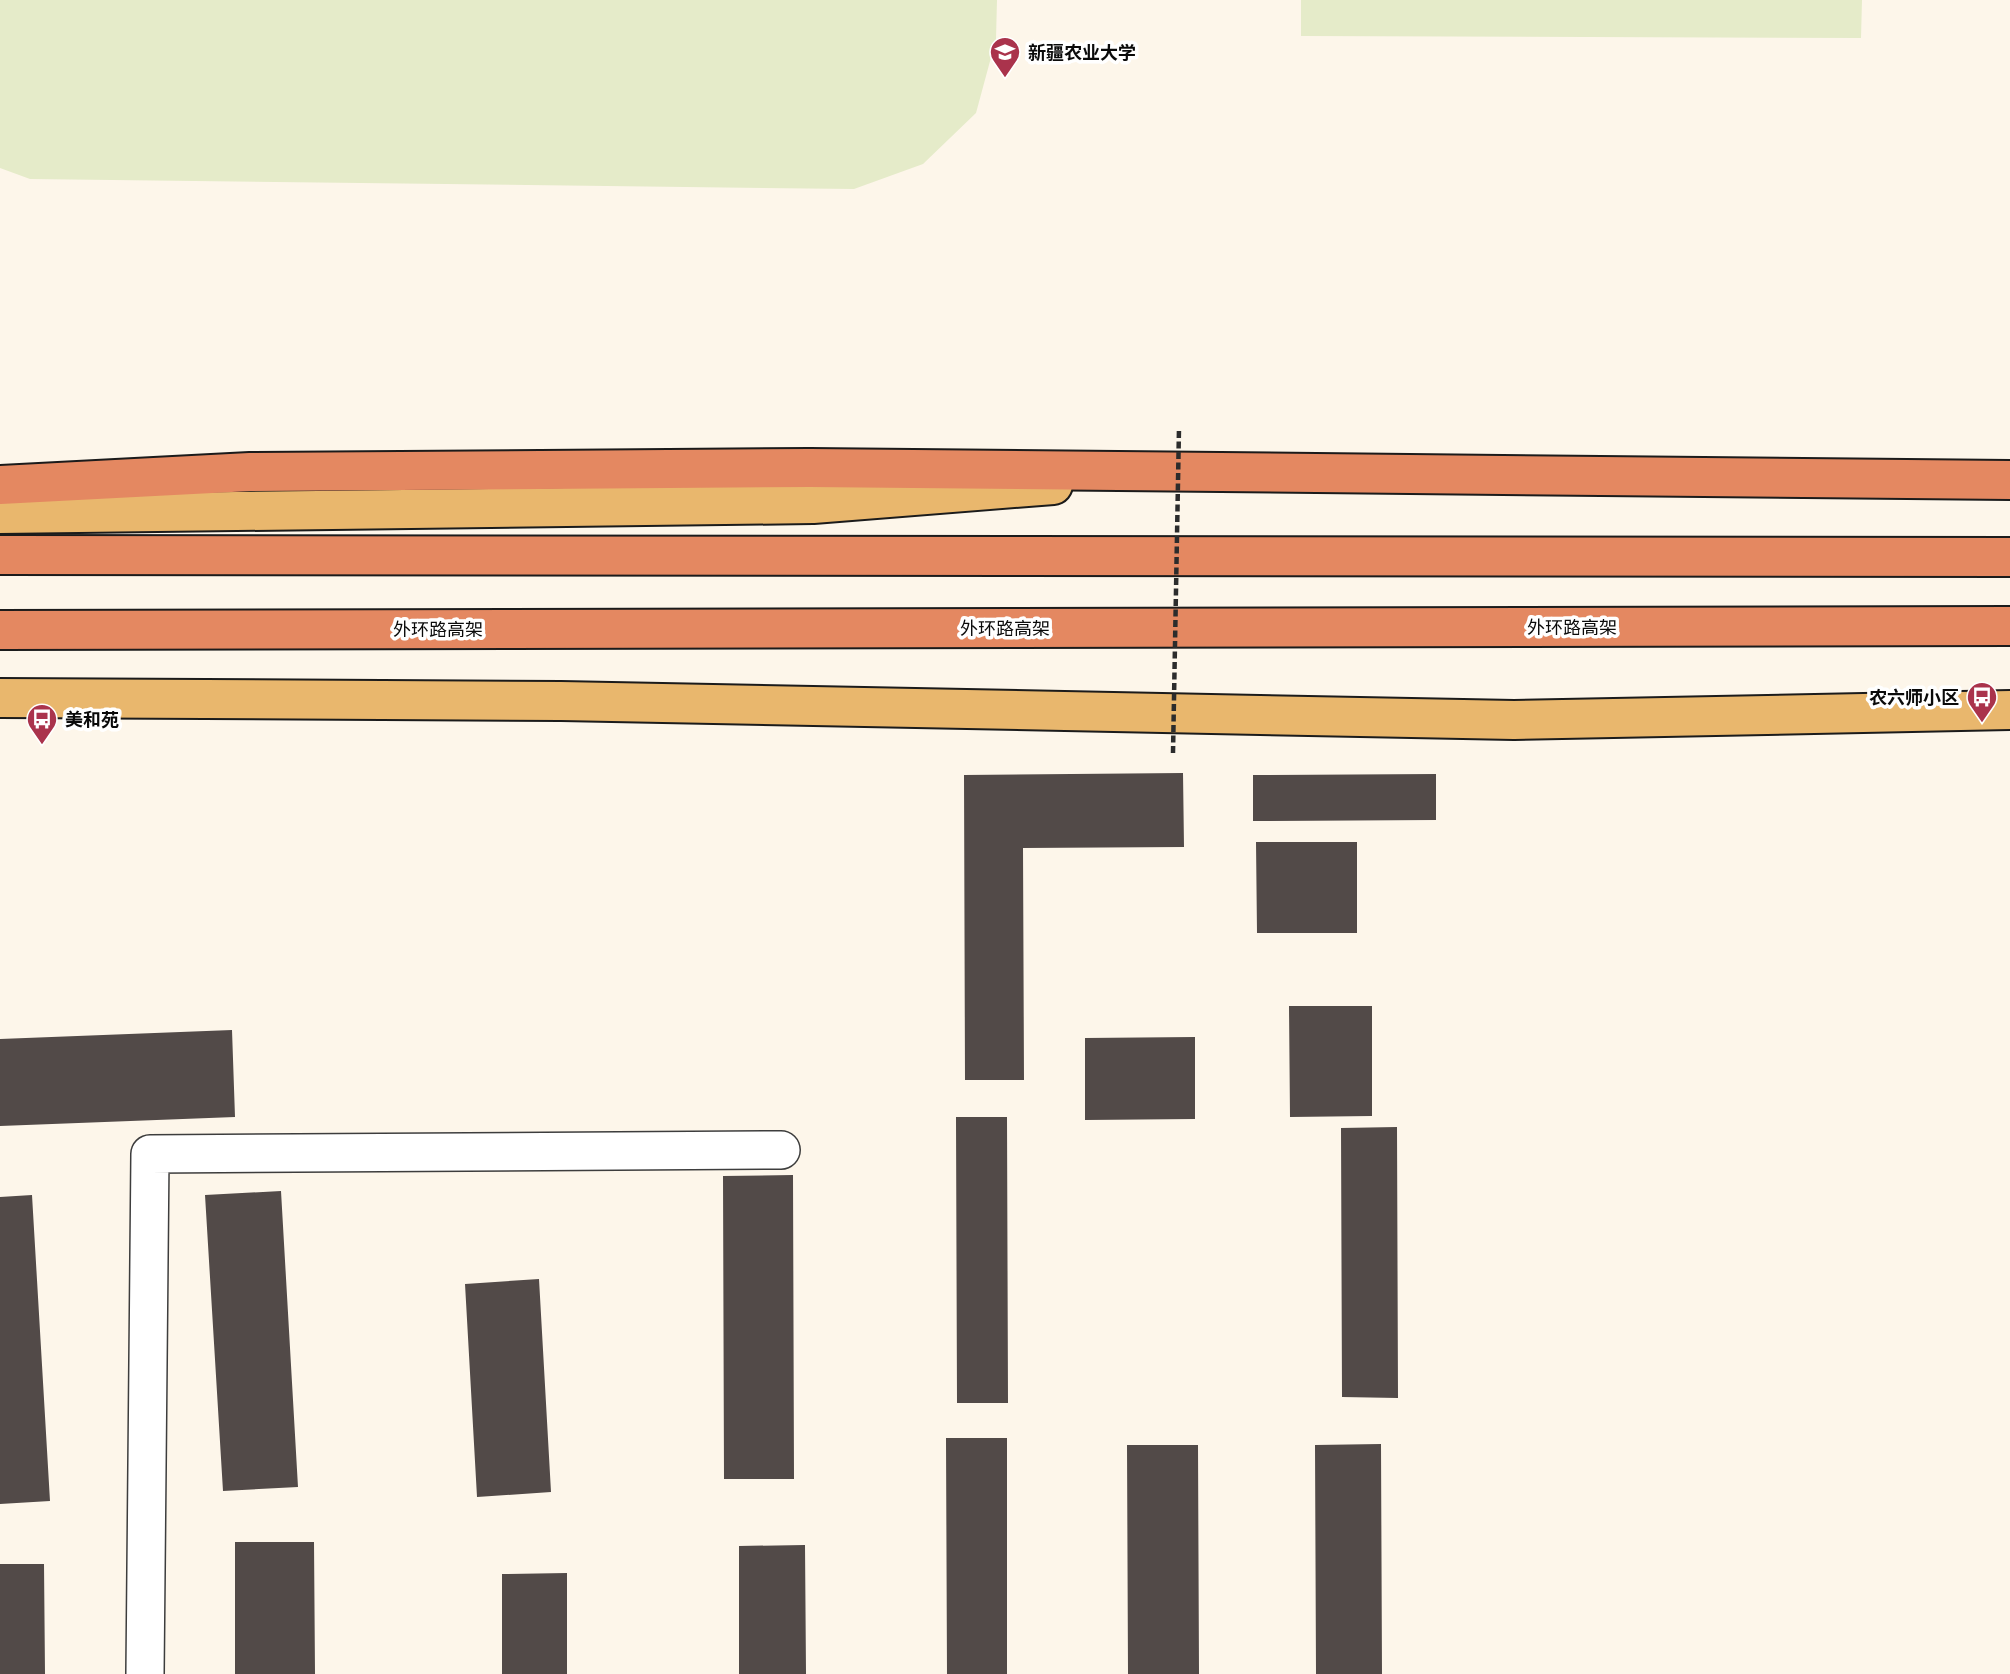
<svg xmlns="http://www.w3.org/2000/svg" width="2010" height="1674" font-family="'Noto Serif','Noto Sans SC',serif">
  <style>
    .pitch { fill: #e5ebc9 }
    .building { fill: #524a48 }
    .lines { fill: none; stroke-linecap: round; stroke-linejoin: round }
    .street-casing { stroke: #3d3d3d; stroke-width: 40 }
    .primary-casing { stroke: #1b1b1b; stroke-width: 42 }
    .highway-casing { stroke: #1b1b1b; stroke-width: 42 }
    .street { stroke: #fff; stroke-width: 37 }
    .primary { stroke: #e9b76d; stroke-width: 38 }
    .highway { stroke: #e48861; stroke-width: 38 }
    .path-bridge { stroke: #2c2c2c; stroke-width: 4.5; stroke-dasharray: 7 3.5; stroke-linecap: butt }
    .labels { text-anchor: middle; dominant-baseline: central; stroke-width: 7; stroke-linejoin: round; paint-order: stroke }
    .poi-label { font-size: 18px; font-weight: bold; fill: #0a0a0a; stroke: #fff; text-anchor: start }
    .street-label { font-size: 18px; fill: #0a0a0a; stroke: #fff }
  </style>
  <rect width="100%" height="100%" fill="#fdf6ea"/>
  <!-- pitch -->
  <path class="pitch" d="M 0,0 L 997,0 L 996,39 L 976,113 L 923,164 L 854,189 L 30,179 L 0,168 Z
    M 1301,0 L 1862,0 L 1861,38 L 1301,36 Z"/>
  <!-- building -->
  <path class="building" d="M 1183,773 L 1184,847 L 1023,848 L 1024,1080 L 965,1080 L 964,775 Z
    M 1436,774 L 1436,820 L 1253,821 L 1253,775 Z
    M 1256,842 L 1357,842 L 1357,933 L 1257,933 Z
    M 1289,1006 L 1372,1006 L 1372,1116 L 1290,1117 Z
    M 232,1030 L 235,1117 L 0,1126 L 0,1039 Z
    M 1195,1037 L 1195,1119 L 1085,1120 L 1085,1038 Z
    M 956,1117 L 1007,1117 L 1008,1403 L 957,1403 Z
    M 1397,1127 L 1398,1398 L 1342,1397 L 1341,1128 Z
    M 793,1175 L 794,1479 L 724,1479 L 723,1176 Z
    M 281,1191 L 298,1487 L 223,1491 L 205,1195 Z
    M 32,1195 L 50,1501 L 0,1504 L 0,1197 Z
    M 539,1279 L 551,1492 L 477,1497 L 465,1284 Z
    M 946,1438 L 1007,1438 L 1007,1674 L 947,1674 Z
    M 1381,1444 L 1382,1674 L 1316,1674 L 1315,1445 Z
    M 1127,1445 L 1198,1445 L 1199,1674 L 1128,1674 Z
    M 235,1542 L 314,1542 L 315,1674 L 235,1674 Z
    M 805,1545 L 806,1674 L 739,1674 L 739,1546 Z
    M 0,1564 L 44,1564 L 45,1674 L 0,1674 Z
    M 567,1573 L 567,1674 L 502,1674 L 502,1574 Z"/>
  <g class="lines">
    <!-- street casing -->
    <g class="street-casing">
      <path id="street" d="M 145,1674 L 150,1154 L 781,1150"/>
    </g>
    <!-- primary casing -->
    <g class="primary-casing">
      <path id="primary" d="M 0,514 L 813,504 L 1053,485
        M 0,698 L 561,701 L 1514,720 L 2010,710"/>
    </g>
    <!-- highway casing -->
    <g class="highway-casing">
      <path id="highway" d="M 0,485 L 250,472 L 810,468 L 2010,480
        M 0,555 L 2010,557
        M 0,630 L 2010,626"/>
    </g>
    <!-- street -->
    <use href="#street" class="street"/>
    <!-- primary -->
    <use href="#primary" class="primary"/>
    <!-- highway -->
    <use href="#highway" class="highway"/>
    <!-- path-bridge -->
    <path class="path-bridge" d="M 1173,753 L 1179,428"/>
  </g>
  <!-- icons -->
  <defs>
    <g id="university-pin" transform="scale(1.575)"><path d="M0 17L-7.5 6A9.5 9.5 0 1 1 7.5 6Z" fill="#aa334c" stroke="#fff"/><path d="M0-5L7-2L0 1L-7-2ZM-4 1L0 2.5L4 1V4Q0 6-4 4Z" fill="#fff"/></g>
    <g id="bus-pin" transform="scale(1.575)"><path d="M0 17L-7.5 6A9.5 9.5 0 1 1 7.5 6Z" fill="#aa334c" stroke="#fff"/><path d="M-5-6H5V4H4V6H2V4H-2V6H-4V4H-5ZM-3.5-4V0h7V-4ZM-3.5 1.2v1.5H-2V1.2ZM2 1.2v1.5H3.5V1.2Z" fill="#fff"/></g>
  </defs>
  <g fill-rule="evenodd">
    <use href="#university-pin" x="1005" y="52"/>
    <use href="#bus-pin" x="1982" y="697"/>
    <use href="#bus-pin" x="42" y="719"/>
  </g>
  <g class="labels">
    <!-- poi labels -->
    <g class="poi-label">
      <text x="1028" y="52">新疆农业大学</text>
      <text x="1959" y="697" text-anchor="end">农六师小区</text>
      <text x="65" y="719">美和苑</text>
    </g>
    <!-- street labels -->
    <g class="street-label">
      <text x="1572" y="627">外环路高架</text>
      <text x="1005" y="628">外环路高架</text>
      <text x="438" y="629">外环路高架</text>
    </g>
  </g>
</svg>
